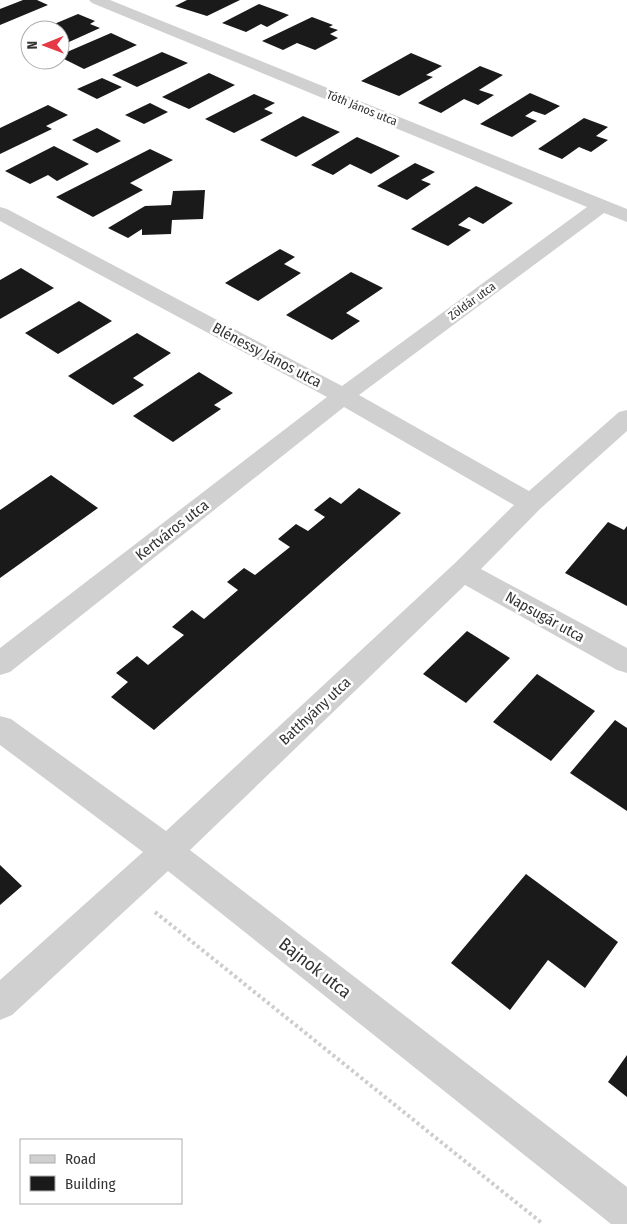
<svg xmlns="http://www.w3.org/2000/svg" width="627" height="1224" font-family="'Fira Sans Condensed',sans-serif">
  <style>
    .building { fill: #1a1a1a }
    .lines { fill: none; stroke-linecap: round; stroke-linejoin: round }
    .path { stroke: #cdcdcd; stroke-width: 4; stroke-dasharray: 3 3; stroke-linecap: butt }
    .minor { fill: #d0d0d0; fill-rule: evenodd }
    .labels { text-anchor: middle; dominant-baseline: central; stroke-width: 5; stroke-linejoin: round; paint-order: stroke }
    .far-street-label { font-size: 12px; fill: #333; stroke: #fff }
    .street-label { font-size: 15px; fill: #333; stroke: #fff }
    .near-street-label { font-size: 18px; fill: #333; stroke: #fff }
  </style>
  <rect width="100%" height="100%" fill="#fff"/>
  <!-- building -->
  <path class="building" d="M 23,0 L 37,0 L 48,5 L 0,25 L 0,9 Z
    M 187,0 L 240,0 L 207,16 L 175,6 Z
    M 259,4 L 289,15 L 267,27 L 261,24 L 246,32 L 222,23 Z
    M 78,14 L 95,21 L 90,24 L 100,28 L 69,42 L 60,37 L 60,30 L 40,30 Z
    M 312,17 L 333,25 L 329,27 L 338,30 L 330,34 L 338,38 L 315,50 L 297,43 L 283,50 L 262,41 Z
    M 111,33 L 137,45 L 84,69 L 60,57 L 60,55 Z
    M 162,52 L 188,63 L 137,87 L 112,75 Z
    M 411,53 L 442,66 L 426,75 L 433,77 L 399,96 L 361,81 Z
    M 480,66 L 503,75 L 479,90 L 494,95 L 478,105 L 464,99 L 441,113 L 418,103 Z
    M 209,73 L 235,85 L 189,109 L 162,97 Z
    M 102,78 L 122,87 L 97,99 L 77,89 Z
    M 530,93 L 560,106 L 545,115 L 533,111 L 525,116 L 537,121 L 512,137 L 480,124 Z
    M 254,94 L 275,103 L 264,109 L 273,113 L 234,133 L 205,119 Z
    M 150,103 L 168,112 L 144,124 L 125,115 Z
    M 48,105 L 68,115 L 46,126 L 52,129 L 0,154 L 0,128 Z
    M 303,116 L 340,132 L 296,157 L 260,140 Z
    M 584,118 L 608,127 L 596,136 L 608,140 L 591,152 L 579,147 L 562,159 L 538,149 Z
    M 97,128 L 121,141 L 97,153 L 72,140 Z
    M 357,137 L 400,156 L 371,174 L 350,164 L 333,175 L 311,165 Z
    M 54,146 L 89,164 L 57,181 L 48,175 L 30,184 L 5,171 Z
    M 150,149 L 173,160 L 130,183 L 143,190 L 93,217 L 56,197 Z
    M 415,163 L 435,172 L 421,180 L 431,184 L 407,200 L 377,186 Z
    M 476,186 L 513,203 L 483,224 L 469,217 L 458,225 L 471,230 L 448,246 L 411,229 Z
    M 205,190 L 203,219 L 172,220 L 171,234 L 142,235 L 142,229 L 128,238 L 108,228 L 145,206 L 171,205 L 173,191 Z
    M 280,249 L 295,257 L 284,264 L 301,273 L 258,301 L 225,283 Z
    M 21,268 L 54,288 L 0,319 L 0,280 Z
    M 351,272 L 383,288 L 346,313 L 360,321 L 332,340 L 286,315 Z
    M 79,301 L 112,321 L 58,354 L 25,333 Z
    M 137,333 L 171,353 L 133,378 L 144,385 L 113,405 L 68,376 Z
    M 199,372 L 233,393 L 214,405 L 221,409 L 173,442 L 133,416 Z
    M 51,475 L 98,508 L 0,578 L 0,510 Z
    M 359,488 L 401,513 L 154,730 L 111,697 L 128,682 L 116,673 L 137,656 L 148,665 L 184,635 L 172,627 L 192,610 L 204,619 L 238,590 L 227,582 L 244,568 L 255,575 L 290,547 L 278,539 L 296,524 L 308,531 L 325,517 L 314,510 L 330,497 L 341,504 Z
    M 608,522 L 624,530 L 627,526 L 627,606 L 565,573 Z
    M 467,631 L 510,658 L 466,703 L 423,674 Z
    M 537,674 L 595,711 L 551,761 L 493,722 Z
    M 615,720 L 627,728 L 627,811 L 570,773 Z
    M 0,865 L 22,886 L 0,905 Z
    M 526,874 L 618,942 L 585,988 L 548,960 L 510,1010 L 451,963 Z
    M 627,1055 L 627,1097 L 608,1082 Z"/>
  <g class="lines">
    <!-- path -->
    <path class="path" d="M 155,912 L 543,1224"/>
    <!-- minor -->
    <path class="minor" d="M 89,0 L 110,0 L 627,209 L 627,222 L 604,213 L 359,395 L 529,491 L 619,412 L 627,410 L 627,431 L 540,509 L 481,569 L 627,648 L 627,673 L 617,670 L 465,585 L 190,850 L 627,1187 L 627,1224 L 611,1224 L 168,871 L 12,1015 L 0,1020 L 0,980 L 143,852 L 0,745 L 0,716 L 11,719 L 166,831 L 454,564 L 514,505 L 344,407 L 10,672 L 0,675 L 0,648 L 327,397 L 0,221 L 0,207 L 7,209 L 342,386 L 587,207 L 92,3 Z"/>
  </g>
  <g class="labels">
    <!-- far-street labels -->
    <g class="far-street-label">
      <text transform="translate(362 108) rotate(22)">Tóth János utca</text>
      <text transform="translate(472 301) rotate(-36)">Zöldár utca</text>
    </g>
    <!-- street labels -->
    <g class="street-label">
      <text transform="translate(267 355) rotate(28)">Blénessy János utca</text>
      <text transform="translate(172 530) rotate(-38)">Kertváros utca</text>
      <text transform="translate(545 617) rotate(29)">Napsugár utca</text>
      <text transform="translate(315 711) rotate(-43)">Batthyány utca</text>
    </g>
    <!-- near-street labels -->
    <g class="near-street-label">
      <text transform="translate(315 968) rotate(38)">Bajnok utca</text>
    </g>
  </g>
  <!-- legend -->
  <rect x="20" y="1139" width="162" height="65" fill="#ffffff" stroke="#adadad"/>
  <rect x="30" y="1155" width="25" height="8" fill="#d0d0d0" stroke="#adadad"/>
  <text x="65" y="1164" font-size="15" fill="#333333">Road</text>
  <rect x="30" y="1176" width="25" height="15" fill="#1a1a1a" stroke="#adadad"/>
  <text x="65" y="1189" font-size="15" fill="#333333">Building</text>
  <!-- north arrow -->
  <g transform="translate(45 45) rotate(269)"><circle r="24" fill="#ffffff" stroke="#adadad"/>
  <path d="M0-4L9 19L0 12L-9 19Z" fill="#e63946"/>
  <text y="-8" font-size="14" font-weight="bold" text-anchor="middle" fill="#333333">N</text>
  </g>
</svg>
